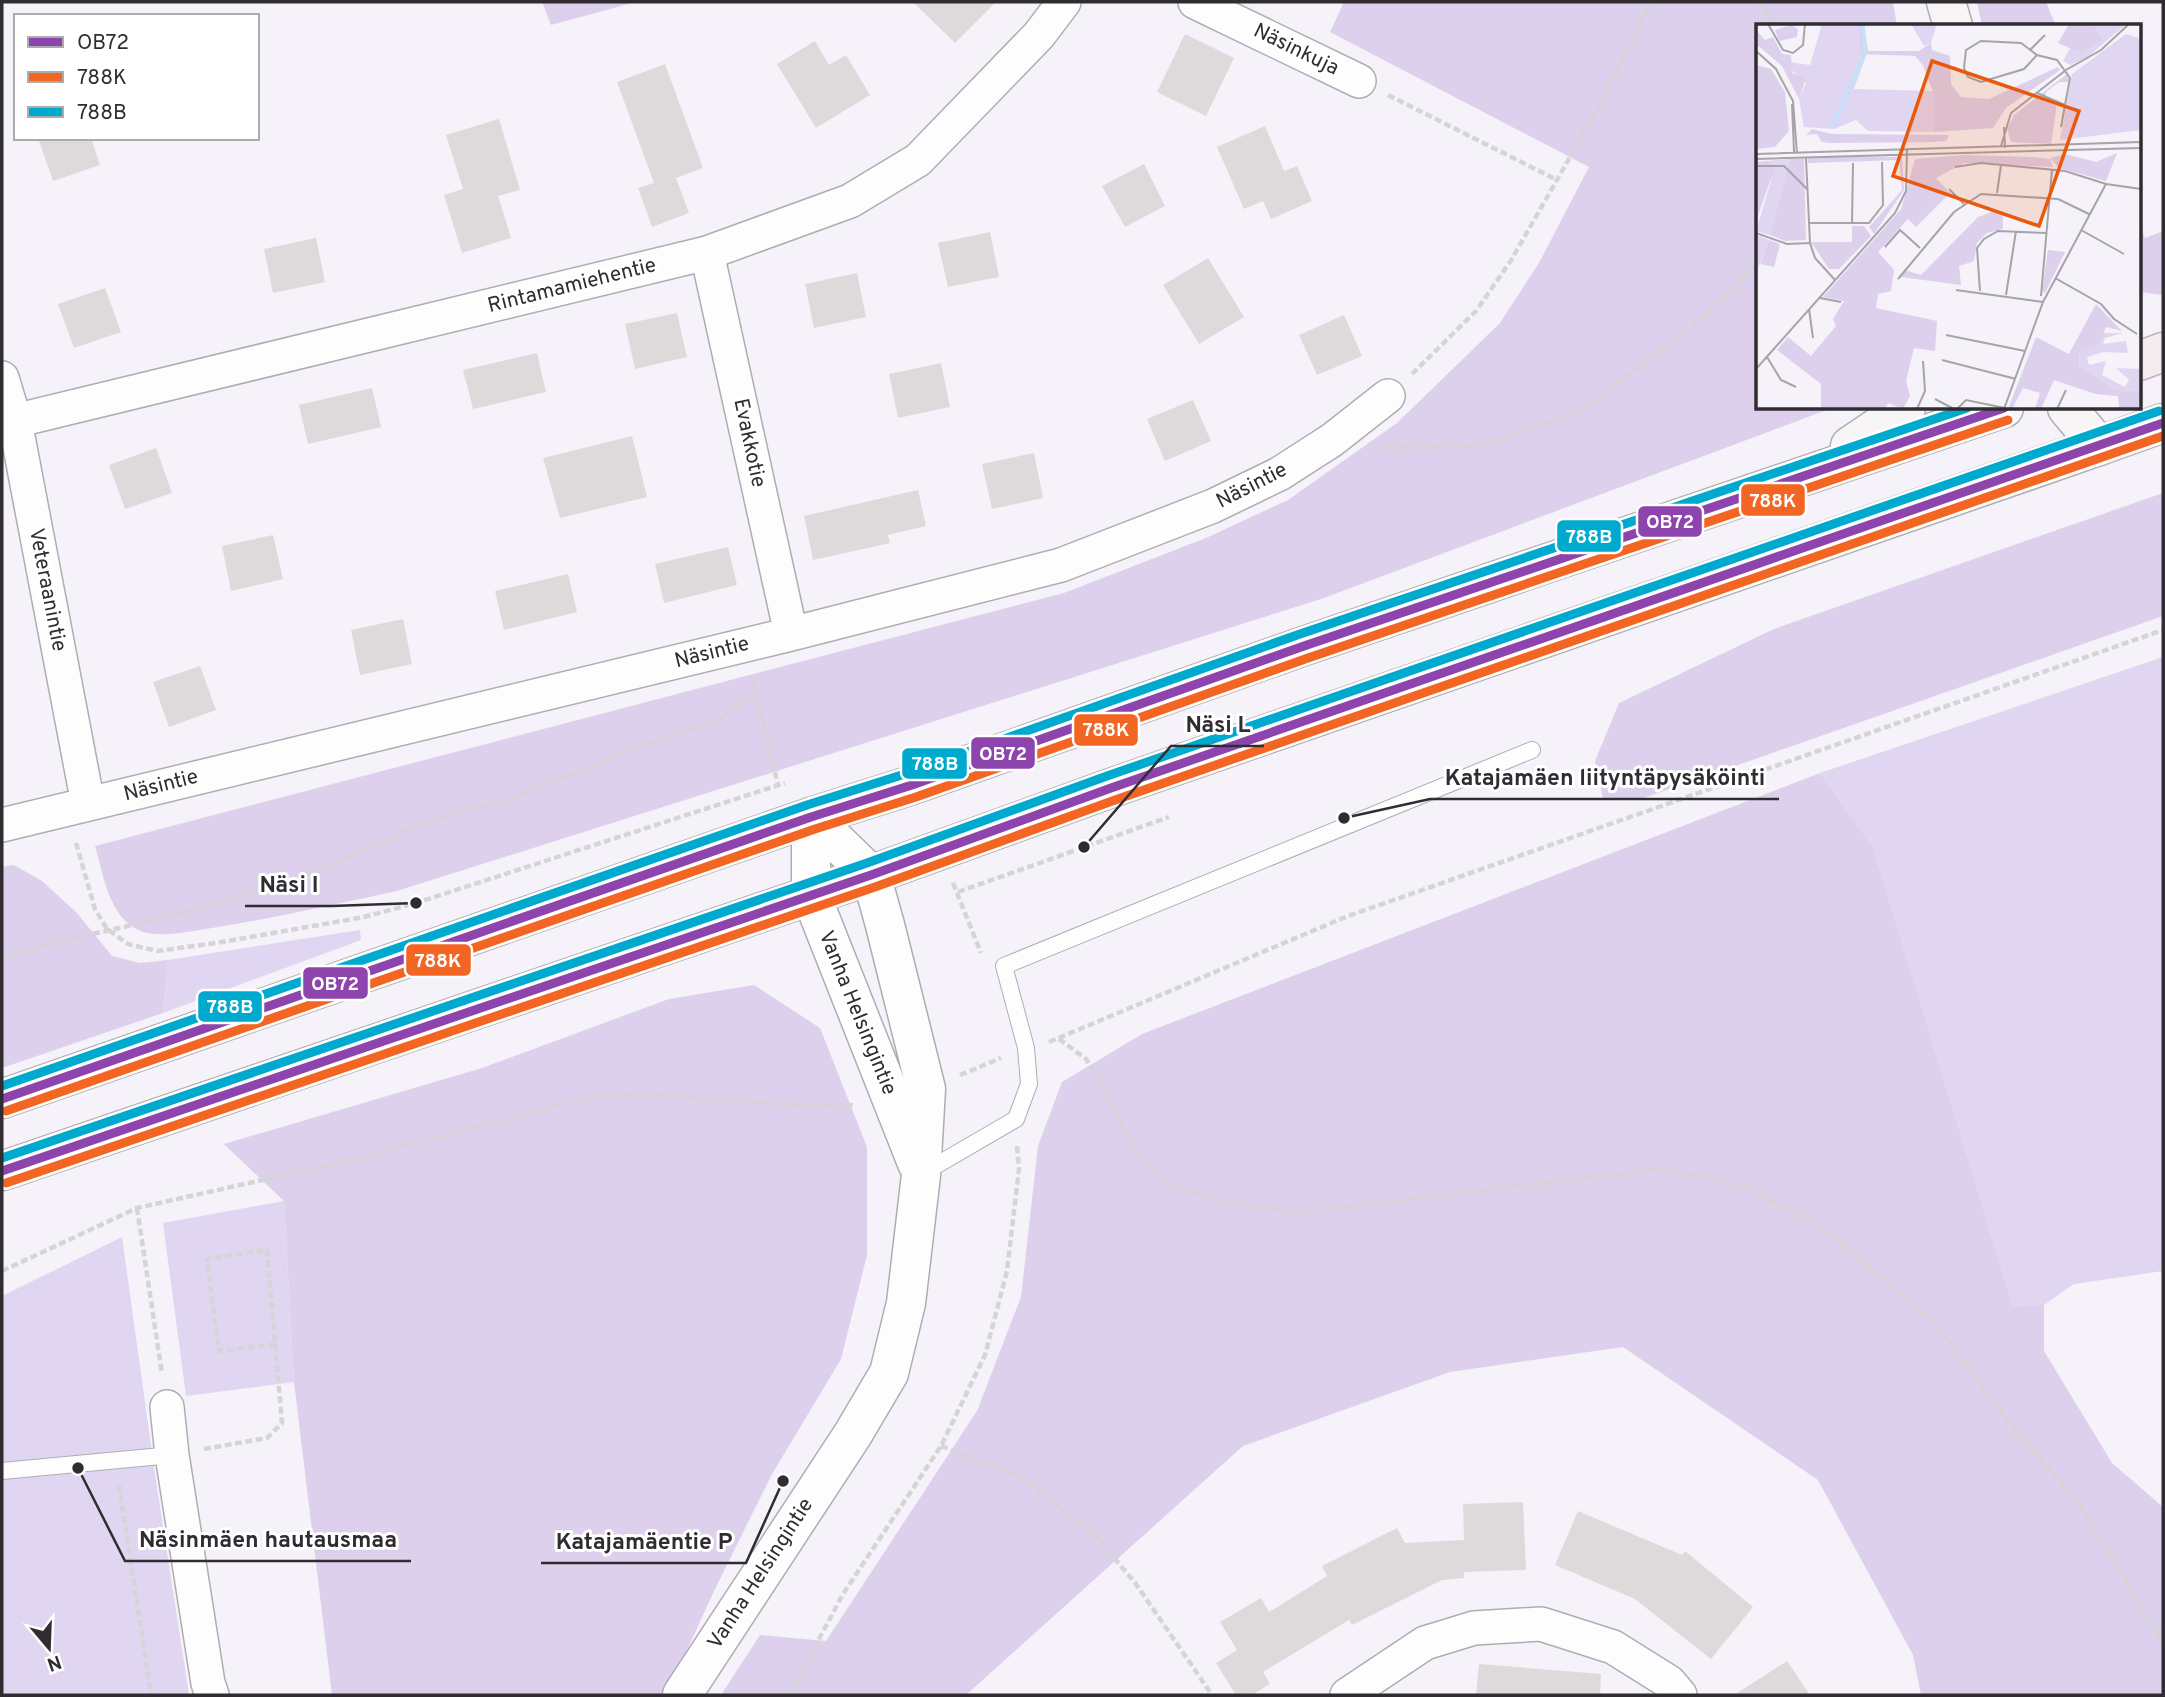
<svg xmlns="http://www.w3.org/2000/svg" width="2165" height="1697" font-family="Overpass,sans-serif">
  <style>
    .green { fill: #e1d6f1 }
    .forest { fill: #dcd0ec }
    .building { fill: #dedadc }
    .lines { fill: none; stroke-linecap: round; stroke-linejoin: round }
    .service-casing { stroke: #afadb2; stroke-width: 18 }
    .minor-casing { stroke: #afadb2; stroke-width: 36 }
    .tertiary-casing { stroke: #afadb2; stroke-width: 41 }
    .secondary-casing { stroke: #afadb2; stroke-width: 41 }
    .primary-casing { stroke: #c1b2b8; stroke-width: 41 }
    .path { stroke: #d5d4d6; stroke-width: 4.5; stroke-dasharray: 7 3.5; stroke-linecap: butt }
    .service { stroke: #fefdfe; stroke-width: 16 }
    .minor { stroke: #fefdfe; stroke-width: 33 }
    .tertiary { stroke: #fefdfe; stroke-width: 38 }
    .secondary { stroke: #f8f5f6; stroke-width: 38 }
    .primary { stroke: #f4ebee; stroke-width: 38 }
    .bus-1-casing { stroke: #fff; stroke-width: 14 }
    .bus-2-casing { stroke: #fff; stroke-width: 14 }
    .bus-3-casing { stroke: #fff; stroke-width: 14 }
    .bus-1 { stroke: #8e44ad; stroke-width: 9 }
    .bus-2 { stroke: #f26522; stroke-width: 9 }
    .bus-3 { stroke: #00a9ce; stroke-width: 9 }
    .labels { text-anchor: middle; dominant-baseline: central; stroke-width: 6; stroke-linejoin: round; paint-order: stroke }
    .street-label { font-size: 21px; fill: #2f2d32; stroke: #fff }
    .inset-river { fill: none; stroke: #c1e2fa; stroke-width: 3.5 }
    .inset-road { fill: none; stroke: #a6a3a9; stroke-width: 2 }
    .view { fill: #e8590c; fill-opacity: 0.15; stroke: #e8590c; stroke-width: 3.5 }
    .inset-edge { fill: none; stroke: #2f2d32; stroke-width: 3.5 }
    .leader { fill: none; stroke: #2f2d32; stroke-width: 2.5 }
    .callout-dot { fill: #2f2d32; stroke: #fff; stroke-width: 2.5 }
    .callout-label { font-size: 23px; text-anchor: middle; font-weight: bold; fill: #2f2d32; stroke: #fff; stroke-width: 6; stroke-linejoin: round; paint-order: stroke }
    .line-badge { stroke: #fff; stroke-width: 2.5 }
    .badge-label { font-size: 19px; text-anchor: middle; font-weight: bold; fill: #fff }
  </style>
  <rect width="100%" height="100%" fill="#f5f2f9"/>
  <!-- green -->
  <path class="green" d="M 2163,657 L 2163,1271 L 2074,1284 L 2044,1305 L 2013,1306 L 1873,847 L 1820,773 Z
    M 360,930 L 361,940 L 163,1013 L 168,960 Z
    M 284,1201 L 294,1382 L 186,1396 L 163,1223 Z
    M 122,1237 L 156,1481 L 189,1695 L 2,1695 L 2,1296 Z"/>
  <!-- forest -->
  <path class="forest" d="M 542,2 L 636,2 L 551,25 Z
    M 1344,2 L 1893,2 L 1897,26 L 1757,26 L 1757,408 L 1832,408 L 1321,599 L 397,891 C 335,904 275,918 212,928 C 192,931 157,939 138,930 C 109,916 103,874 95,846 L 1064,593 L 1206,538 L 1288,500 L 1397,423 L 1500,323 L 1539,263 L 1589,167 L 1330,32 Z
    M 1977,2 L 2046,2 L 2056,26 L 1982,26 Z
    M 2139,223 L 2145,238 L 2163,231 L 2163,295 L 2139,292 Z
    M 2163,493 L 2163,616 L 1641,799 L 1603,798 L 1595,761 L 1619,703 L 1774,629 Z
    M 1820,773 L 1873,847 L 2013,1306 L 2044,1305 L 2044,1351 L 2112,1463 L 2163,1507 L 2163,1695 L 1921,1695 L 1913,1655 L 1818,1480 L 1623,1347 L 1450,1372 L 1243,1446 L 966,1695 L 721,1695 L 760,1635 L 826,1641 L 977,1411 L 1021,1297 L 1038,1146 L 1062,1082 L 1142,1034 Z
    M 14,865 L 42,881 L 77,913 L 112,956 L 140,963 L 168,960 L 163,1013 L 2,1068 L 2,867 Z
    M 754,985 L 820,1028 L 867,1147 L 867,1255 L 841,1359 L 772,1474 L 715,1589 L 669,1689 L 665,1695 L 332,1695 L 294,1382 L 284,1201 L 224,1144 L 482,1068 L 669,999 Z"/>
  <!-- building -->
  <path class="building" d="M 913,2 L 996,2 L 955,43 Z
    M 1185,34 L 1234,58 L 1206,116 L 1157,92 Z
    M 815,41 L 829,65 L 846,55 L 870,95 L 816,128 L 777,64 Z
    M 665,64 L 703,168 L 676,178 L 689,213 L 652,227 L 638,188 L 654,183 L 617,82 Z
    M 499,119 L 520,190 L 498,196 L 511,238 L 462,253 L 444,195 L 463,189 L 446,135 Z
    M 1265,126 L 1284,171 L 1297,166 L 1312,201 L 1271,219 L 1263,201 L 1244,209 L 1217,147 Z
    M 38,138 L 91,138 L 100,165 L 53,181 Z
    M 1144,164 L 1165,206 L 1125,227 L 1102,186 Z
    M 990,232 L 999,277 L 948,287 L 938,243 Z
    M 316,238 L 325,282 L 273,293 L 264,249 Z
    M 1208,258 L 1244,317 L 1199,344 L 1163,285 Z
    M 857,273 L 866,317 L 814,328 L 805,284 Z
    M 105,288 L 121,332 L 74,348 L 58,304 Z
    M 677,313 L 687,357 L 635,369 L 625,324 Z
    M 1344,315 L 1362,356 L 1317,375 L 1299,335 Z
    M 537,353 L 546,392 L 473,409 L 463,370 Z
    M 941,363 L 950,407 L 898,418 L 889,374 Z
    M 372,388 L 381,427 L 308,444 L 299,405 Z
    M 1193,400 L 1211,441 L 1165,461 L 1147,419 Z
    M 632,436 L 647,497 L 560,518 L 543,458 Z
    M 156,448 L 172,493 L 125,509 L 109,465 Z
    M 1034,453 L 1043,498 L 992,509 L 982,464 Z
    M 918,490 L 926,526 L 888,535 L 890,543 L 813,560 L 804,516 Z
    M 273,535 L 283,579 L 231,591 L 222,546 Z
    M 728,547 L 737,585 L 664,603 L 655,564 Z
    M 568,574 L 577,612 L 504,630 L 495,591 Z
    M 403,619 L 412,664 L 360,675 L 351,630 Z
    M 200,666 L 216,710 L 169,727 L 153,682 Z
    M 1523,1502 L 1526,1570 L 1464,1572 L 1464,1578 L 1442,1580 L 1352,1625 L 1349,1620 L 1263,1672 L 1270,1684 L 1252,1695 L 1236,1695 L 1216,1663 L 1237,1650 L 1220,1622 L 1261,1598 L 1269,1612 L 1327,1576 L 1322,1566 L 1397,1528 L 1405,1543 L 1464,1540 L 1463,1504 Z
    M 1578,1511 L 1682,1555 L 1685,1551 L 1753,1607 L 1711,1659 L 1635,1599 L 1555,1565 Z
    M 1787,1661 L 1810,1695 L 1734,1695 Z
    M 1479,1664 L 1601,1674 L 1600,1695 L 1476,1695 Z"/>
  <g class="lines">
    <!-- service casing -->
    <g class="service-casing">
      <path id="service" d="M 923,1173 L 1016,1119 L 1029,1084 L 1026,1048 L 1004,966 L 1532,750
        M 2,1471 L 172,1455"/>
    </g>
    <!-- minor casing -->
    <g class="minor-casing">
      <path id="minor" d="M 1195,2 L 1359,81
        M 707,253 L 791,634
        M 2,378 L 15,421 L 88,804
        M 2,424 L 707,253 L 850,201 L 918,160 L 1039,35 L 1064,2
        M 2,825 L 791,634 L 1061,565 L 1213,506 L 1279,474 L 1332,440 L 1388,396
        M 167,1407 L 172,1455 L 208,1683 L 212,1695
        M 1347,1695 L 1425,1643 L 1474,1628 L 1541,1624 L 1613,1647 L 1669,1682 L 1680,1695"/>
    </g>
    <!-- tertiary casing -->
    <g class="tertiary-casing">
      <path id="tertiary" d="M 811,817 L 811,895 L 917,1163
        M 682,1695 L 853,1434 L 889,1373 L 906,1303 L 921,1175 L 926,1089 L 885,925 L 871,875 L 811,817"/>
    </g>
    <!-- secondary casing -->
    <g class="secondary-casing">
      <path id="secondary" d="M 1946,2 L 1953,26
        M 2067,408 L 2099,446
        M 1850,446 L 1906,408
        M 2,1099 L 811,817 L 912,785 L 1304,646 L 2004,408
        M 2,1171 L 871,875 L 1111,788 L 2099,446"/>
    </g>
    <!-- primary casing -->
    <g class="primary-casing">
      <path id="primary" d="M 2139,361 L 2163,352
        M 2099,446 L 2163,423"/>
    </g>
    <!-- path -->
    <path class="path" d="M 1758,2 L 1777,26
      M 1388,95 L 1557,180
      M 1412,374 L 1476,311 L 1510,262 L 1601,103 L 1651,2
      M 1380,448 L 1485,445 L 1580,412 L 1699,321 L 1757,264
      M 753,680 L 778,785
      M 76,843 L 95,909 L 107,929 L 128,944 L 157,951 L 216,943 L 364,917 L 416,903 L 785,783
      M 953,883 L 981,953
      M 958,892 L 1169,817
      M 2,959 L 65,940 L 164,918 L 303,877 L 431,820 L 517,797 L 645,744 L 721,719 L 756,690
      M 1059,1039 L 1086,1059 L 1101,1084 L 1139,1158 L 1170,1187 L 1210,1198 L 1294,1213 L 1663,1169 L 1742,1185 L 1816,1224 L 1932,1320 L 2017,1432 L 2079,1503 L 2163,1642
      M 1049,1042 L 1348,916 L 2163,630
      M 960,1075 L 1001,1058
      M 137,1208 L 162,1374
      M 2,1271 L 137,1208 L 352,1160 L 580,1100 L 632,1094 L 816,1106 L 855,1105
      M 941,1446 L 1018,1475 L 1095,1535 L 1136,1584 L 1212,1695
      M 204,1449 L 267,1438 L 282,1423 L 267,1250 L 207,1259 L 219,1351 L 277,1344
      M 119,1485 L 151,1695
      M 2151,1623 L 2163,1629
      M 789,1695 L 843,1594 L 941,1446 L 985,1355 L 1007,1271 L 1019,1169 L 1017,1146"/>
    <!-- service -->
    <use href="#service" class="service"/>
    <!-- minor -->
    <use href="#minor" class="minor"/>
    <!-- tertiary -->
    <use href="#tertiary" class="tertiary"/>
    <!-- secondary -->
    <use href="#secondary" class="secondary"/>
    <!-- primary -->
    <use href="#primary" class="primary"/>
    <!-- bus-1 casing -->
    <g class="bus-1-casing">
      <path id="bus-1" d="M 2,1099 L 811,817 L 912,785 L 1304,646 L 2004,408
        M 2,1171 L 871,875 L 1111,788 L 2163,423"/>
    </g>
    <!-- bus-2 casing -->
    <g class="bus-2-casing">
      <path id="bus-2" d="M 6,1111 L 815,829 L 916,797 L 1308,658 L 2008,420
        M 6,1183 L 875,887 L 1115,800 L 2163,436"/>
    </g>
    <!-- bus-3 casing -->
    <g class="bus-3-casing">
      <path id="bus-3" d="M 2,1086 L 807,805 L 908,773 L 1300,634 L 1967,408
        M 2,1158 L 867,863 L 1107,776 L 2159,411"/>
    </g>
    <!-- bus-1 -->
    <use href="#bus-1" class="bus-1"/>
    <!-- bus-2 -->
    <use href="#bus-2" class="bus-2"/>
    <!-- bus-3 -->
    <use href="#bus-3" class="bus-3"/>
  </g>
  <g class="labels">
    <!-- street labels -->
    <g class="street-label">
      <text transform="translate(1296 50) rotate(26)">Näsinkuja</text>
      <text transform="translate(572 286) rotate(-14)">Rintamamiehentie</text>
      <text transform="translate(749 443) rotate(78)">Evakkotie</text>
      <text transform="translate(1252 486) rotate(-27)">Näsintie</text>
      <text transform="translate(47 590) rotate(79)">Veteraanintie</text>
      <text transform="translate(712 653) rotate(-14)">Näsintie</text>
      <text transform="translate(161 786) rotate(-14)">Näsintie</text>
      <text transform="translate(857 1013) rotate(68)">Vanha Helsingintie</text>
      <text transform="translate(761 1574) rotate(-57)">Vanha Helsingintie</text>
    </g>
  </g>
  <!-- overview -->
  <g transform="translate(1756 24)">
    <rect width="385" height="385" fill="#f5f2f9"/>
    <path d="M 66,0 L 103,0 L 110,32 L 98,65 L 177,67 L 178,108 L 112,107 L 100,96 L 78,105 L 48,103 L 43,75 L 50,59 L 33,44 L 34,38 L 54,41 ZM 155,0 L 181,0 L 175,19 L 168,22 ZM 338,0 L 370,0 L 333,32 L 315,41 L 307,37 L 314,24 L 325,29 L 347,14 ZM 370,10 L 385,15 L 385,106 L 304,116 L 316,50 ZM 34,135 L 14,211 L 0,207 L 15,157 L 11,137 ZM 0,211 L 13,216 L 0,249 ZM 347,309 L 367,309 L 349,314 L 347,320 L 370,317 L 372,329 L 347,328 L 331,333 L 333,341 L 350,337 L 346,351 L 369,363 L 373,356 L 360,344 L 385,345 L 384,367 L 361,366 L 323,344 L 324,326 Z" fill="#e1d6f1"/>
    <path d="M 103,0 L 108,0 L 112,27 L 163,27 L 175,19 L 176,26 L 194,32 L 195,60 L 205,73 L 233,75 L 302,43 L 304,46 L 250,84 L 237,104 L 178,108 L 177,67 L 166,40 L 159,32 L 104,30 ZM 313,0 L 338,0 L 347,15 L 325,29 L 302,19 ZM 35,1 L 42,5 L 41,13 L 23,17 L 19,6 ZM 0,6 L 9,16 L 17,13 L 26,30 L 35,31 L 36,49 L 50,54 L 43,75 L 26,42 L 0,20 ZM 0,41 L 15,45 L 29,68 L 33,107 L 19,123 L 0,125 ZM 311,50 L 313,58 L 303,58 L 290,68 L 289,75 L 301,79 L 295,120 L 255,118 L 251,105 L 258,91 ZM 56,105 L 76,110 L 193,111 L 190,117 L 178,118 L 74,119 L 66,118 L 61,110 L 50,111 ZM 361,129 L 350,157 L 303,144 L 294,134 L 309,130 L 340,138 ZM 208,131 L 277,133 L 294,135 L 297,143 L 208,139 L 180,154 L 194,169 L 160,203 L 152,195 L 122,228 L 138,246 L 135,267 L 122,270 L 120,284 L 181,297 L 179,327 L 158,324 L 150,357 L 154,372 L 147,385 L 132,379 L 129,385 L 65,385 L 65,360 L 21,326 L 32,313 L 55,332 L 80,302 L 77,295 L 88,277 L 67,273 L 145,185 L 159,135 ZM 52,133 L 146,133 L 148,166 L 118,210 L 113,203 L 146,166 L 143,136 L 52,139 ZM 48,134 L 50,216 L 29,217 L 14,211 L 34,135 ZM 11,137 L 19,143 L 0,197 L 0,138 ZM 238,187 L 247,188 L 247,205 L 231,209 L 221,219 L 218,237 L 203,242 L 205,261 L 145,253 L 149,246 L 165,251 L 222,193 ZM 96,202 L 108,202 L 115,212 L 83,245 L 73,245 L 55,218 L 96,218 ZM 13,216 L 24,220 L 18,243 L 4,240 ZM 292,226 L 309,228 L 289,269 L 286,267 ZM 340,280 L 366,307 L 350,303 L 343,321 L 324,326 L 323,343 L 361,366 L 385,367 L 385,385 L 363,385 L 362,372 L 339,370 L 298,356 L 285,385 L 279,385 L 284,369 L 267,364 L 256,385 L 252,385 L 280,313 L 313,330 Z" fill="#dcd0ec"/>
    <path class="inset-river" d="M 76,103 L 109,30 L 107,0"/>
    <path class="inset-road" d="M 12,0 L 27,26 L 37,29 L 47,21 L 49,0M 274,26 L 289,11M 0,27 L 20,45 L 37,77 L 41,130M 281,31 L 268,45 L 225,58 L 212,53 L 208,44 L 210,26 L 225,17 L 265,19 L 281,31 L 301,36 L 314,54 L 305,103M 281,69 L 309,81M 36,80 L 38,128M 248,103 L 249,124M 245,122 L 255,89 L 310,46 L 345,26 L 373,0M 0,130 L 385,118M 50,134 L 54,219 L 59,234 L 79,256M 0,135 L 385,124M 0,142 L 28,142 L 51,165M 199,143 L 225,139 L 309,147 L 350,160 L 385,165M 193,165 L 208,180M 241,169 L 245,141M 53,199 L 113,199 L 127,181 L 126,138M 96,200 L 97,139M 325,206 L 368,230M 0,209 L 31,220 L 54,219M 129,223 L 144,206 L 164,224M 299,254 L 345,280 L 358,295 L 381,310M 142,255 L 198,188 L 225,170 L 302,175 L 333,190M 200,266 L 287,278M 224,267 L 221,224 L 228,215 L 242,207 L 291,209M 250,271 L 260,207M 285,272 L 296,146M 64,274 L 85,278M 53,285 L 57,314M 190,311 L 269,327M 11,333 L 25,356 L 40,363M 186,336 L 260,355M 0,345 L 139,189 L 150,167 L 151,126M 179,375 L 198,385M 161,385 L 169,367 L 167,337M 201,385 L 210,376 L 249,384M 248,385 L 287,278 L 350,160M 301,385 L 310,366"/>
    <path class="view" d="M 176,37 L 323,87 L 283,202 L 137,152 Z"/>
    <rect width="385" height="385" class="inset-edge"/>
  </g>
  <!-- callouts -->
  <path class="leader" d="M1084 847L1171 746H1264M1344 818L1430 799H1779M416 903L332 906H245M78 1468L125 1561H411M783 1481L746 1563H541"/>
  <g class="callout-dot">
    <circle cx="1084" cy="847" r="7"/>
    <circle cx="1344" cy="818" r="7"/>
    <circle cx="416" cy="903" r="7"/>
    <circle cx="78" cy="1468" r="7"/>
    <circle cx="783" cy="1481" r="7"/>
  </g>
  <g class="callout-label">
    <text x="1218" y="732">Näsi L</text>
    <text x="1605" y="785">Katajamäen liityntäpysäköinti</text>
    <text x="289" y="892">Näsi I</text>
    <text x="268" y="1547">Näsinmäen hautausmaa</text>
    <text x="644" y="1549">Katajamäentie P</text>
  </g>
  <g class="line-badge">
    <rect x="1740" y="483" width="66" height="34" rx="7" fill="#f26522"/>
    <rect x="1637" y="505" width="66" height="33" rx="7" fill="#8e44ad"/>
    <rect x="1556" y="519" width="66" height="34" rx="7" fill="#00a9ce"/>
    <rect x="1073" y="713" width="66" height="34" rx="7" fill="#f26522"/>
    <rect x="970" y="736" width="66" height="34" rx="7" fill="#8e44ad"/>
    <rect x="901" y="747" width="67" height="33" rx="7" fill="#00a9ce"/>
    <rect x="405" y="943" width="67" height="34" rx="7" fill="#f26522"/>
    <rect x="302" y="966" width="67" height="34" rx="7" fill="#8e44ad"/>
    <rect x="197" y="990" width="66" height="33" rx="7" fill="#00a9ce"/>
  </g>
  <g class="badge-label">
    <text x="1773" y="507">788K</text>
    <text x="1670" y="528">OB72</text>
    <text x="1589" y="543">788B</text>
    <text x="1106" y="736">788K</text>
    <text x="1003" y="760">OB72</text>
    <text x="935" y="770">788B</text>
    <text x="438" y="967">788K</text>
    <text x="335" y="990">OB72</text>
    <text x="230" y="1013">788B</text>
  </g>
  <!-- border -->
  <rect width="2165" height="1697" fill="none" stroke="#2f2d32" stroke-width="7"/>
  <!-- legend -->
  <rect x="14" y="14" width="245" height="126" fill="#ffffff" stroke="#acabad" stroke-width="2"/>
  <rect x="28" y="37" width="35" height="10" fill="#8e44ad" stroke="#acabad" stroke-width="2"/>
  <text x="77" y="49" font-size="21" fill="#2f2d32">OB72</text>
  <rect x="28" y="72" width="35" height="10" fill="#f26522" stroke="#acabad" stroke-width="2"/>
  <text x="77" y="84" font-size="21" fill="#2f2d32">788K</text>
  <rect x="28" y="107" width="35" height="10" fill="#00a9ce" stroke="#acabad" stroke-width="2"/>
  <text x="77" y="119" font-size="21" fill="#2f2d32">788B</text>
  <!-- north arrow -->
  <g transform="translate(49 1648) rotate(161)" stroke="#ffffff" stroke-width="5" paint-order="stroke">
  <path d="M0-5L12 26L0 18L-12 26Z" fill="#2f2d32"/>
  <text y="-10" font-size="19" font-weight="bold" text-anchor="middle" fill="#2f2d32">N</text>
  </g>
</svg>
